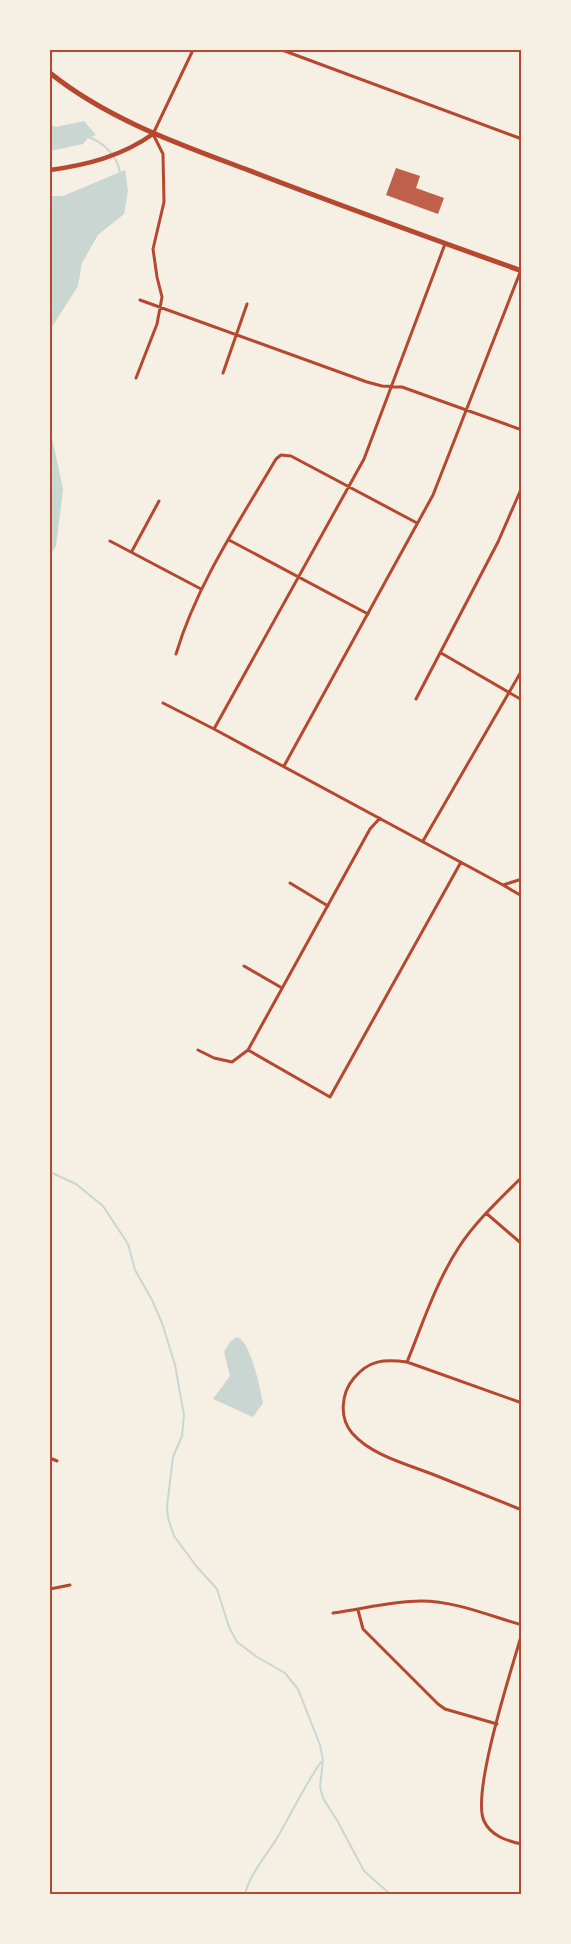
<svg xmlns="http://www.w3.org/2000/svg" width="571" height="1944" font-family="Mulish,sans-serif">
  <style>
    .water { fill: #c9d6d2 }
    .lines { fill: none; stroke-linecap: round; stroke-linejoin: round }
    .stream { stroke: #c9d6d2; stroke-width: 2 }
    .building { fill: #bf614a }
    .minor { stroke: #b5482f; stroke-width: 3 }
    .secondary { stroke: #b5482f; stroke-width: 4.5 }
    .primary { stroke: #b5482f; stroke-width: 5 }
    .neatline { fill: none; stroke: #b5482f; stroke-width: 2 }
  </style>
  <rect width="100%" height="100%" fill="#f6efe4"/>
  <!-- water -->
  <path class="water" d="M 84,121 L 96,135 L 88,138 L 83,144 L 50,151 L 50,125 L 56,127 Z
    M 125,170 L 128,191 L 124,214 L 98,235 L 82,263 L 78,286 L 50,330 L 50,196 L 63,196 Z
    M 50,428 L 63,489 L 56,546 L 50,556 Z
    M 237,1337 C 251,1341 260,1389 263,1403 L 253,1417 L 213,1399 L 230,1376 L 224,1352 L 230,1342 Z"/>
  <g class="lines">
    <!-- stream -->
    <path class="stream" d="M 88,137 C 104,142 118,157 120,173
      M 50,1172 L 76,1184 L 103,1206 L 128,1244 L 135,1270 L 152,1300 L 162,1323 L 175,1365 L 184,1415 L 182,1436 L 173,1457 L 167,1506 L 168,1518 L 174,1536 L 197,1567 L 217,1589 L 229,1627 L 237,1642 L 257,1657 L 285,1673 L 298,1689 L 320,1745 L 323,1760 L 320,1787 L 323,1798 L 338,1822 L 364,1871 L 390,1894
      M 245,1894 C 250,1874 266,1856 277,1838 C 292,1813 304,1786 321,1762"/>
  </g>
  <!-- building -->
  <path class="building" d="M 396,168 L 420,176 L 416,188 L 444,198 L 438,214 L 386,195 Z"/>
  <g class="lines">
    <!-- minor -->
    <path class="minor" d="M 282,50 L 522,139
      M 518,50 L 522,52
      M 140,300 L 367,382 L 382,386 L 402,387 L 522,430
      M 223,373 L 247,304
      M 136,378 L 157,324 L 162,297 L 157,277 L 153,249 L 164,202 L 163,154 L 153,134 L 193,50
      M 229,540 L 368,614
      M 110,541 L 201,589
      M 132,551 L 159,501
      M 441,653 L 522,700
      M 176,654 C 197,584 239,522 276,459 L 281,455 L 291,456 L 417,523
      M 416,699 L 498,542 L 522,487
      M 163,703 L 214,729 L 503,885 L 522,879
      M 214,729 L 364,459 L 445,244
      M 284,766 L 433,495 L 521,270
      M 423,841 L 522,670
      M 290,883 L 328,906
      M 503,885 L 522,896
      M 244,966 L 282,988
      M 198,1050 L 214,1058 L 232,1062 L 248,1050 L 370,829 L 380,818
      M 248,1050 L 330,1097 L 461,862
      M 486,1213 L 522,1244
      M 407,1362 C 423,1323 436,1282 459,1247 C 476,1221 500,1199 522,1177
      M 522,1403 L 407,1362 C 384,1359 369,1360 354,1378 C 341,1393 339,1418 352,1433 C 371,1455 406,1464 432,1474 C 462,1486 492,1498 522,1510
      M 50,1458 L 57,1461
      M 50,1589 L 70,1585
      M 358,1610 L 363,1629 L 438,1704 L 445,1709 L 497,1724
      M 333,1613 C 363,1609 391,1601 421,1601 C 455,1601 490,1616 522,1625
      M 522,1633 C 512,1668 471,1793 484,1821 C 491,1836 507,1841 522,1844"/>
    <!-- secondary -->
    <path class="secondary" d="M 50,170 C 87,165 122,156 153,134"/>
    <!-- primary -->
    <path class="primary" d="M 50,73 C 109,120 179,144 248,170 C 339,205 430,238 522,271"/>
  </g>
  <!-- border -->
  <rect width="571" height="1944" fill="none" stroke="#f6efe4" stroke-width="102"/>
  <rect x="51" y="51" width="469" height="1842" class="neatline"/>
</svg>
